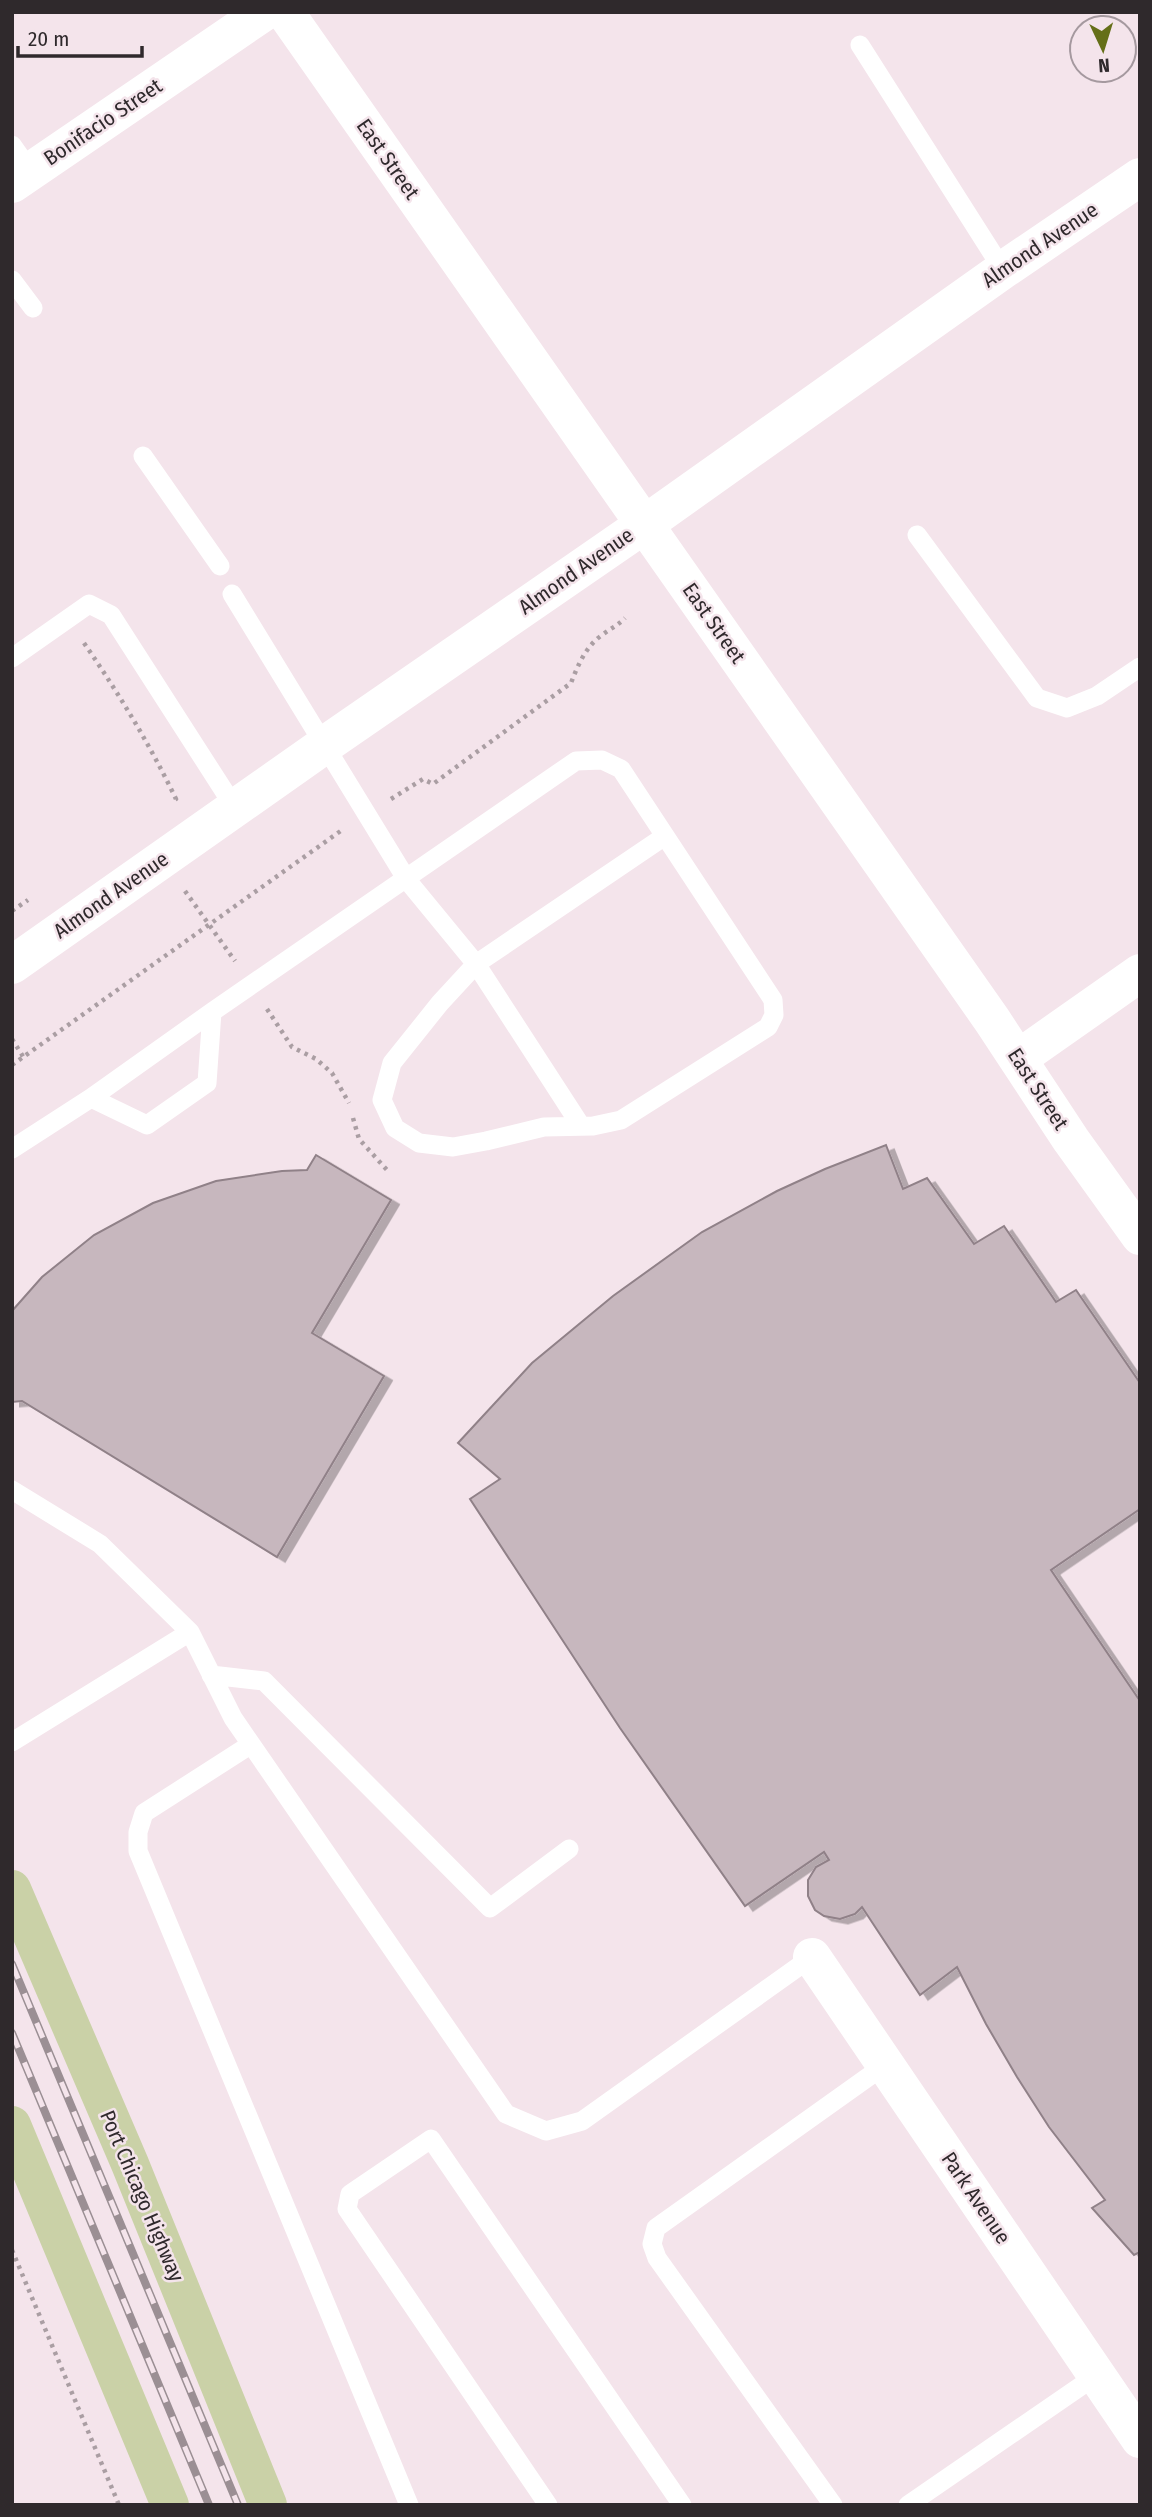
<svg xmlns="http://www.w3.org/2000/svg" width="1152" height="2517" font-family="'Fira Sans Condensed',sans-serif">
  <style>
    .building { fill: #c7b7be; stroke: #908188; stroke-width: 2; filter: url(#shadow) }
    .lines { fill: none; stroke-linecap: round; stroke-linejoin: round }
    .path { stroke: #aa9ea3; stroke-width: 4.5; stroke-dasharray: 3.5 5; stroke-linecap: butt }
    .service { stroke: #fff; stroke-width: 19 }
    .minor { stroke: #fff; stroke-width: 38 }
    .tertiary { stroke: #fff; stroke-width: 38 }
    .primary { stroke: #cad1a7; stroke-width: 38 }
    .rail-casing { stroke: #9b8f94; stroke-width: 8 }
    .rail { stroke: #f4e4eb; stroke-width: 5; stroke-dasharray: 16; stroke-linecap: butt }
    .labels { text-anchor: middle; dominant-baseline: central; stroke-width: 5; stroke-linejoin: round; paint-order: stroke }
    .street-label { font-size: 21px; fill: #2f292c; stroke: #f4e4eb }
  </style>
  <defs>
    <filter id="shadow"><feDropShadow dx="8" dy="4.5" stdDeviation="0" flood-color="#0004"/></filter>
  </defs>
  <rect width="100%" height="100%" fill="#f4e4eb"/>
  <!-- building -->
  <path class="building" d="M 886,1145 L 903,1189 L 927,1178 L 974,1244 L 1004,1226 L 1056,1302 L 1076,1290 L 1140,1383 L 1140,1509 L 1051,1570 L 1140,1701 L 1140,2252 L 1134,2255 L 1092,2208 L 1105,2200 L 1049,2127 L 1017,2077 L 986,2024 L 957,1967 L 920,1995 L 862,1907 L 855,1914 L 840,1919 L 824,1916 L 815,1910 L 808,1896 L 808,1880 L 816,1867 L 829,1860 L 824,1852 L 745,1906 L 620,1728 L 470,1499 L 500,1479 L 458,1443 L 532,1363 L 613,1296 L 702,1232 L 777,1191 L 825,1169 Z
    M 316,1155 L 391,1200 L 312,1333 L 384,1376 L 277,1557 L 22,1401 L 12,1402 L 12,1311 L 42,1277 L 94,1235 L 153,1203 L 216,1181 L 282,1171 L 307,1170 Z"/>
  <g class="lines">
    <!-- path -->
    <path class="path" d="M 84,643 C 119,694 149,743 176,799 L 174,800
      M 391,799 L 423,779 L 433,784 L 571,683 C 578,665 586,646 602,635 C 611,628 616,627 625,618
      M 185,891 L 235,961
      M 12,911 L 28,900
      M 267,1009 L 292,1047 L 316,1059 L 332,1073 L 349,1103
      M 12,1039 L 24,1058
      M 12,1065 L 342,830
      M 353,1118 L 359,1139 L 387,1170
      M 12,2250 L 119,2505"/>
    <!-- service -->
    <path class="service" d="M 860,45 L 1003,270
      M 12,145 L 31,172
      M 12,280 L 33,308
      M 143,456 L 220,566
      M 917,535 L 1037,698 L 1067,708 L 1097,696 L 1140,667
      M 232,594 L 407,880 L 476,964 L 581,1126
      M 12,658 L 89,604 L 111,615 L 235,808
      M 91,1098 L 147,1125 L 207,1083 L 212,1012
      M 12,1149 L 91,1098 L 212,1012 L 576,761 L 602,760 L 621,769 L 773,1000 L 774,1015 L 768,1027 L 621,1120 L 593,1126 L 544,1127 L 486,1141 L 453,1147 L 419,1143 L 395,1128 L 382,1100 L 392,1063 L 440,1003 L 476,964 L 665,836
      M 12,1490 L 100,1544 L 190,1632 L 233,1718 L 506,2114 L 546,2131 L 582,2121 L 812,1957
      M 211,1675 L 264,1681 L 490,1908 L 569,1849
      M 12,1742 L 190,1632
      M 250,1745 L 144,1813 L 138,1832 L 138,1851 L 409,2505
      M 548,2505 L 347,2209 L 350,2194 L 431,2139 L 682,2505
      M 833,2505 L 657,2258 L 652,2244 L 656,2228 L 885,2065
      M 908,2505 L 1097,2375"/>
    <!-- minor -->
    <path class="minor" d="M 12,184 L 264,12
      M 12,965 L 326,744 L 645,524 L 1003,270 L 1140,177
      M 1019,1058 L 1140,973
      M 812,1957 L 1140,2439"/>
    <!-- tertiary -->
    <path class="tertiary" d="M 285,12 L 992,1020 L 1071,1140 L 1140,1236"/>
    <!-- primary -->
    <path class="primary" d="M 12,1889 L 130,2164 L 268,2505
      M 12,2125 L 170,2505"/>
    <!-- rail casing -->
    <g class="rail-casing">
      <path id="rail" d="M 12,1964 L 238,2505
        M 12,2033 L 209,2505"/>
    </g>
    <!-- rail -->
    <use href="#rail" class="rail"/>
  </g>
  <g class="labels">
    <!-- street labels -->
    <g class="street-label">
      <text transform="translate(103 122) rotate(-34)">Bonifacio Street</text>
      <text transform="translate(388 159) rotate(55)">East Street</text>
      <text transform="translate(1040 245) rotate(-34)">Almond Avenue</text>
      <text transform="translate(576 571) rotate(-35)">Almond Avenue</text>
      <text transform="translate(714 623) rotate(55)">East Street</text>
      <text transform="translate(111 895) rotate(-35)">Almond Avenue</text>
      <text transform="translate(1038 1089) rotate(57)">East Street</text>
      <text transform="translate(142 2196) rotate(67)">Port Chicago Highway</text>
      <text transform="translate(976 2198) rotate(56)">Park Avenue</text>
    </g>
  </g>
  <!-- border -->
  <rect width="1152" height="2517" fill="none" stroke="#2f292c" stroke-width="28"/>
  <!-- north arrow -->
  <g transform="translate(1103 49) rotate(176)"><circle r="33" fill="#f4e4eb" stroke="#a5999f" stroke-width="2"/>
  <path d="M0-5L12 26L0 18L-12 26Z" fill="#656f18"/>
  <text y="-10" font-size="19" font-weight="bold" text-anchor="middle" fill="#2f292c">N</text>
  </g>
  <!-- scale -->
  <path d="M18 46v10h124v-10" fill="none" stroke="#2f292c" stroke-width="3.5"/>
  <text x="28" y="46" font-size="21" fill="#2f292c" stroke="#f4e4eb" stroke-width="5" paint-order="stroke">20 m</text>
</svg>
